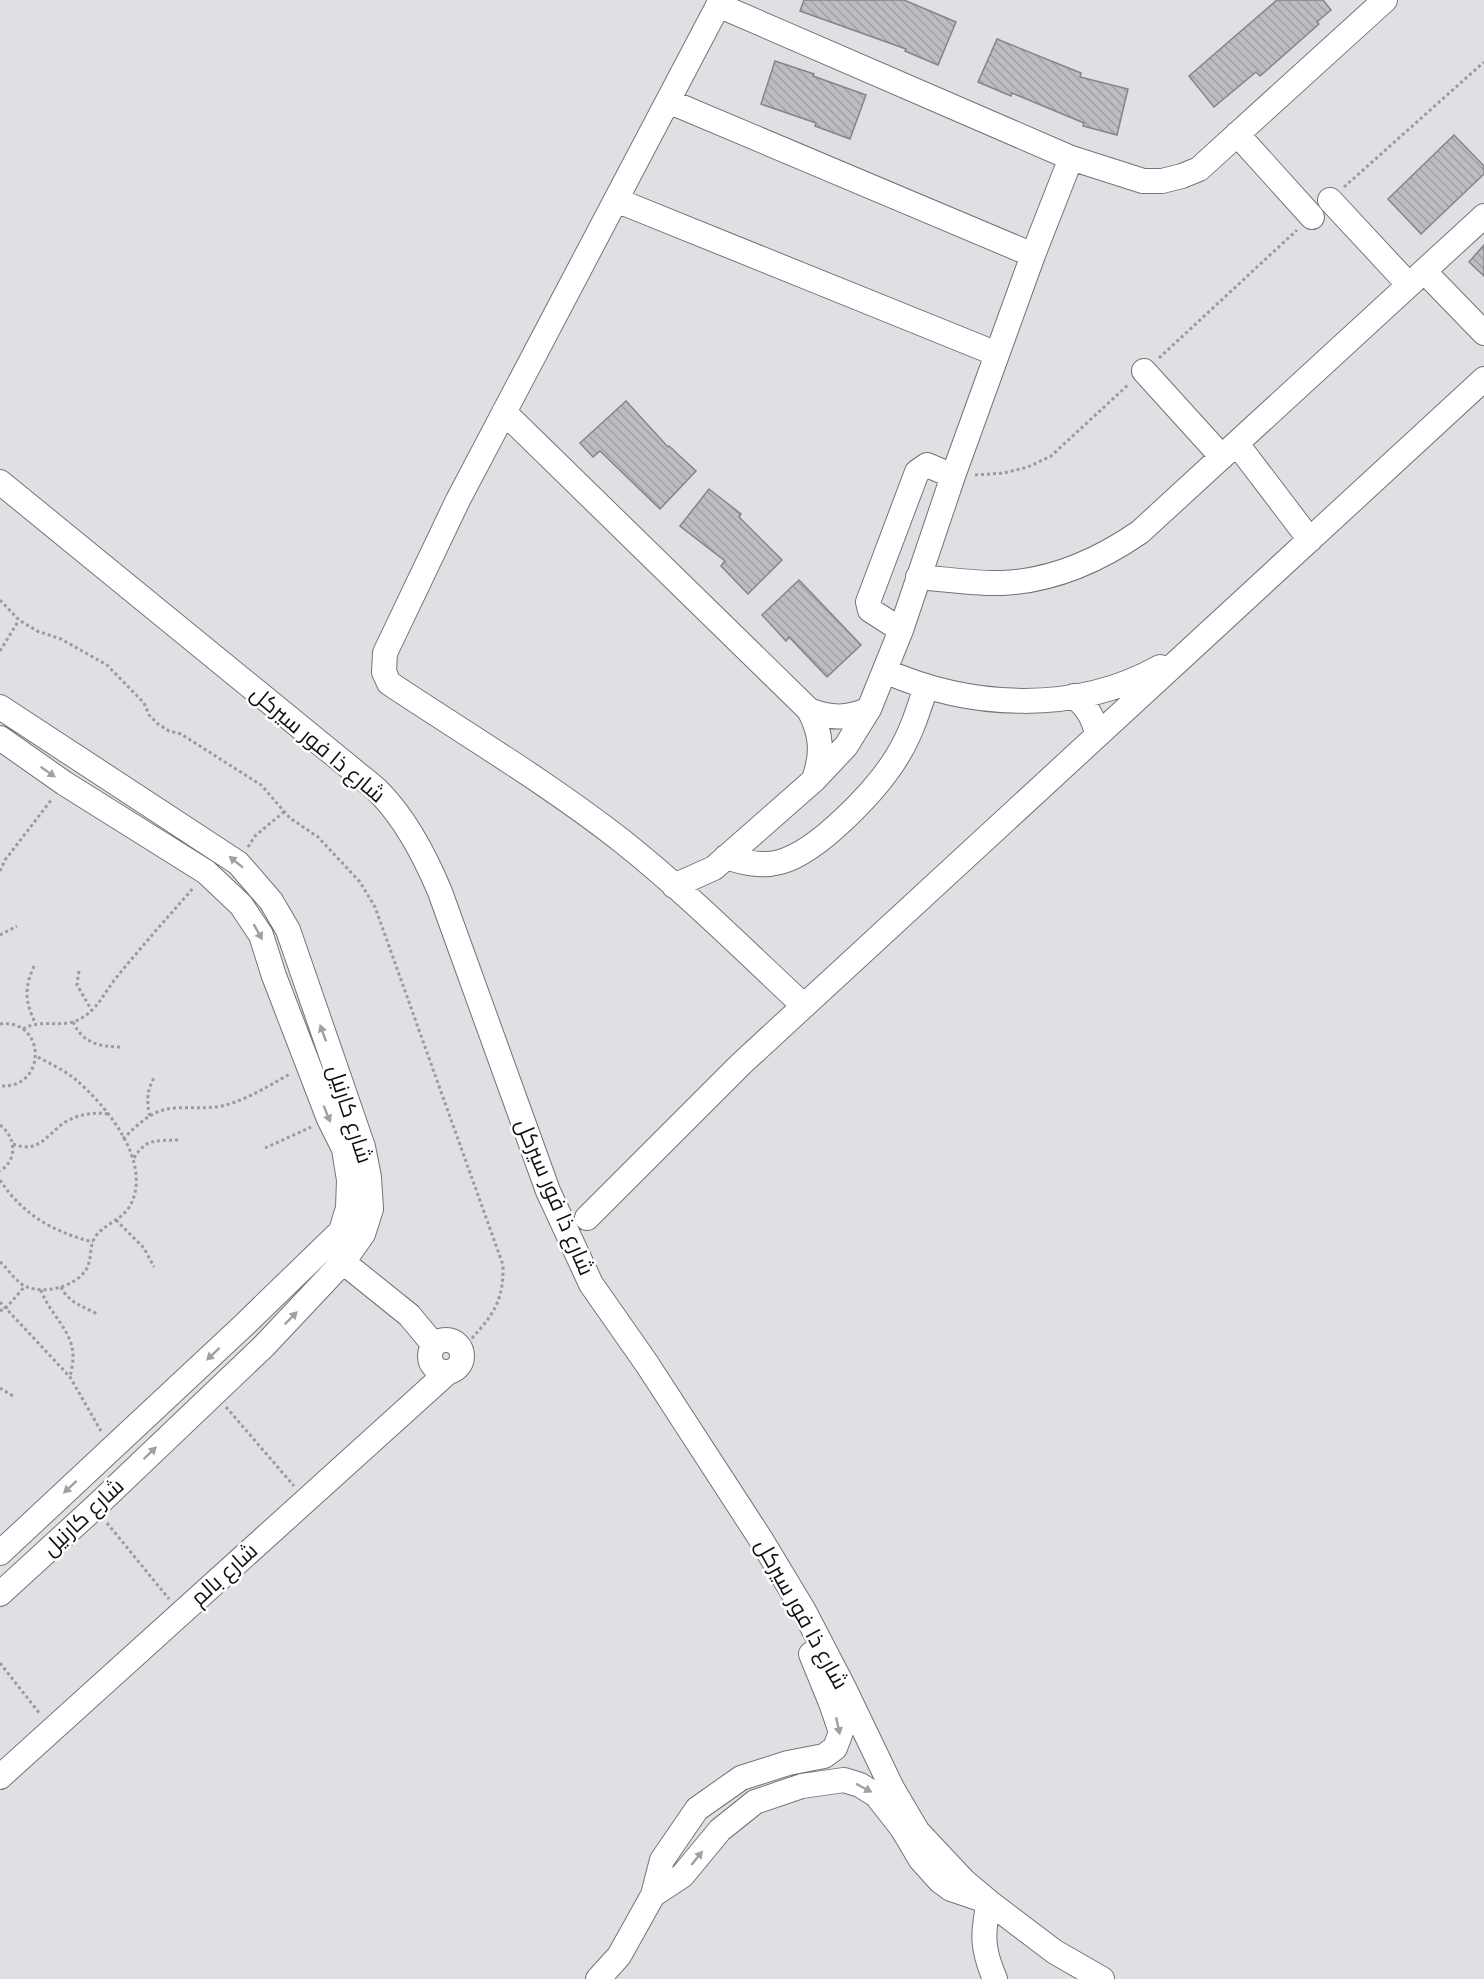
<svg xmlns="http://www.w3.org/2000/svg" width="1484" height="1979" font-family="Figtree,Cairo,sans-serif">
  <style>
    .building { fill: url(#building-back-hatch); stroke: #848587; stroke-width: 1.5 }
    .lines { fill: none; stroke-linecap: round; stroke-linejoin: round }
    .minor-casing { stroke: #737477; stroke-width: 26 }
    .path { stroke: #9a9b9d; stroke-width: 3; stroke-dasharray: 3 3; stroke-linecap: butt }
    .minor { stroke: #fff; stroke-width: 24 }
    .oneway { fill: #a0a0a0 }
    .labels { text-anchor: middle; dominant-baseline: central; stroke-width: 5; stroke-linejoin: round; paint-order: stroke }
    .street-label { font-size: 22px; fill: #111112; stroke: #fff }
  </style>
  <defs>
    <pattern id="building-back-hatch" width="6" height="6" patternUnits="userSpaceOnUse" patternTransform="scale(1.5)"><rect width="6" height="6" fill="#bcbdc0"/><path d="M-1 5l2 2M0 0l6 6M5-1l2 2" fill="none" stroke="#a1a1a4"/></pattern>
  </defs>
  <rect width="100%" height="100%" fill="#dee0e3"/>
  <!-- building -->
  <path class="building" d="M 804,0 L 904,0 L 956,22 L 938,65 L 905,51 L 906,49 L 800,11 Z
    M 1277,0 L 1323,0 L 1331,10 L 1317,22 L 1319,24 L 1260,76 L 1256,72 L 1214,107 L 1189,76 Z
    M 997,39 L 1081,73 L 1080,77 L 1128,89 L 1117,135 L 1083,126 L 1084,123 L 1012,93 L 1011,96 L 978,82 Z
    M 775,61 L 814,74 L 813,76 L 866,95 L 850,139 L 815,126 L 816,123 L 761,104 Z
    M 1454,135 L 1484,166 L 1484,174 L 1421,234 L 1388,199 Z
    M 1484,245 L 1484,276 L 1469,262 Z
    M 626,401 L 668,447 L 669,446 L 696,471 L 660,509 L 600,451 L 593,457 L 580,443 Z
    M 709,489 L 741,514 L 739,517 L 782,560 L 748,594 L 721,566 L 725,561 L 680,526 Z
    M 799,580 L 861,645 L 827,677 L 789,637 L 786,641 L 762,615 Z"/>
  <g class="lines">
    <!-- minor casing -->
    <g class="minor-casing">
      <path id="minor" d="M 721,0 L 458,500 L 385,653 L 384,672 L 389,683 C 467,735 548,783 622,841 C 686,892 744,950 804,1006
        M 718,5 L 1071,158 L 1143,181 L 1162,181 L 1182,176 L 1199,169 L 1385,0
        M 668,101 L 1033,255
        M 1237,134 L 1312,217
        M 616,200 L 997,354
        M 1330,200 L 1409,285
        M 1424,271 L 1484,333
        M 1144,371 L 1222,457
        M 504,412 L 809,710 C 822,734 823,754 814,779
        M 1237,444 L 1310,540
        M 0,482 L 348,766 C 358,775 370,783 380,793 C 407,821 425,856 440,892 L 548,1191 L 591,1284 L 647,1364 L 760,1538 L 804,1611 L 843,1686 L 892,1788 L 918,1832 L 964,1881 L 989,1902 L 1055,1952 L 1102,1979
        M 918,577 C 945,579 974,584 1002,583 C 1053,581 1098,561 1140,532 L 1484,216
        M 901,630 L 870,610 L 868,602 L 917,472 L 927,465 L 953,476
        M 885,671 C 971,709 1076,714 1160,667
        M 1074,696 C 1087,707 1094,718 1097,735
        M 0,707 L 238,863 L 271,901 L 288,930 L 363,1147 L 369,1177 L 371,1209 L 363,1234 L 343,1262 L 264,1346 L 94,1508 L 0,1594
        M 809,710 C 830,719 849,719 869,709
        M 0,738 L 64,783 L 206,872 L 241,905 L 261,935 L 274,976 L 329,1119 L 344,1149 L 349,1180 L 348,1208 L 341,1231 L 243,1326 L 0,1553
        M 726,857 C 744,863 762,867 780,862 C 818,852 878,789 898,755 C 911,734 918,711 926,687
        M 674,886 L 714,868 L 814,780 L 846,746 L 869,709 L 901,630 L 953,476 L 1033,255 L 1071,158
        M 587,1218 L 741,1064 L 1484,379
        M 343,1262 L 409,1315 L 434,1345
        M430 1356a16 16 0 1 1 32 0a16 16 0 1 1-32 0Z
        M 0,1777 L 448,1372
        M 653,1895 L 682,1876 L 720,1830 L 755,1802 L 802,1786 L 844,1780 L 860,1785 L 876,1795 L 902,1828 L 921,1860 L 940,1881 L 951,1889 L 989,1902 C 982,1934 982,1949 995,1979
        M 598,1979 L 619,1956 L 653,1895 L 662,1860 L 697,1809 L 741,1778 L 788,1763 L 824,1756 L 835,1748 L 841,1732 L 831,1703 L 811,1654"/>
    </g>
    <!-- path -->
    <path class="path" d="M 1344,187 L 1484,62
      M 1159,358 L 1297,230
      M 975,475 L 1004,473 L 1028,467 L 1051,456 L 1129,384
      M 0,600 L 19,620 L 37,631 L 61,639 L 107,665 L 144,703 L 149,715 L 158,724 L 169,731 L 181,734 L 261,785 L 290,818 L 318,837 L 360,882 L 375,907 L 503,1265 C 504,1309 487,1320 461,1351
      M 0,651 L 19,620
      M 248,847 L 255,836 L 285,811
      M 0,871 L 5,860 L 52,799
      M 0,935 L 17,926
      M 34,966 C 24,989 25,1000 35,1023
      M 79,971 L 77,985 L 92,1011
      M 73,1022 C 83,1044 101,1047 123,1047
      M 0,1024 C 46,1018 48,1089 0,1086
      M 23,1029 C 41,1018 62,1029 80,1019 C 98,1009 104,993 116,978 C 141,947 168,917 194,887
      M 150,1116 C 146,1100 147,1090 155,1076
      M 0,1125 C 16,1137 18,1160 0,1171
      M 123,1139 C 138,1124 153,1109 175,1108 C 191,1107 206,1109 222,1106 C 247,1100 268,1086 290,1074
      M 13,1144 C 40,1155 48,1132 67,1121 C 80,1114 94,1112 109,1114
      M 265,1148 L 311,1127
      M 134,1158 C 146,1138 156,1141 178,1140
      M 0,1180 C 22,1214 53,1232 93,1242
      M 116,1220 L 144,1248 L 154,1267
      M 0,1262 C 8,1269 14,1279 23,1285 C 41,1296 77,1287 87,1268 C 92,1258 89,1247 95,1237 C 105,1223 123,1220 131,1204 C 152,1161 106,1105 75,1079 C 64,1070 49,1063 36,1056
      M 61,1287 C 69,1303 83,1306 97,1314
      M 41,1290 C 49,1314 74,1331 73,1358 C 73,1364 71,1371 70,1377
      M 0,1302 L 70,1377 L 101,1431
      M 0,1311 L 6,1308 L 25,1286
      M 0,1388 L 13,1396
      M 226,1407 L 294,1486
      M 107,1523 L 169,1599
      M 0,1663 L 40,1714"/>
    <!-- minor -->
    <use href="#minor" class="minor"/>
  </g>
  <!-- one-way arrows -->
  <defs><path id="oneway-solid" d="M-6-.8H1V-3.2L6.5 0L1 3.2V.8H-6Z" transform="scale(1.5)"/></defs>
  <g class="oneway">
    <use href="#oneway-solid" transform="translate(48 772) rotate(35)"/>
    <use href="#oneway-solid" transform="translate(236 862) rotate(-141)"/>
    <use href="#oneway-solid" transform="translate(258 932) rotate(61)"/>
    <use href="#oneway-solid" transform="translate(323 1033) rotate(-110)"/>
    <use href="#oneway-solid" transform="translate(327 1114) rotate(68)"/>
    <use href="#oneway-solid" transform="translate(291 1318) rotate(-45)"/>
    <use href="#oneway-solid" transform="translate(213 1354) rotate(137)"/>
    <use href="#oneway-solid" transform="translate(150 1453) rotate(-44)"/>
    <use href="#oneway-solid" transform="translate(70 1487) rotate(137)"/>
    <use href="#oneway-solid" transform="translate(838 1726) rotate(78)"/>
    <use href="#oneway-solid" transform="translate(864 1788) rotate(28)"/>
    <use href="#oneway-solid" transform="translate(697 1858) rotate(-51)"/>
  </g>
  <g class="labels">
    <!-- street labels -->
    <g class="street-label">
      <text transform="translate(318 744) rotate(40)">شارع ذا فور سيركل</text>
      <text transform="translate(350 1114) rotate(72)">شارع كارنيل</text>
      <text transform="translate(555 1197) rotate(67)">شارع ذا فور سيركل</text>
      <text transform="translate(83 1517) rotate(-43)">شارع كارنيل</text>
      <text transform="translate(224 1574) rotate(-42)">شارع بالم</text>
      <text transform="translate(802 1614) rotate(61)">شارع ذا فور سيركل</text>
    </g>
  </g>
</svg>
